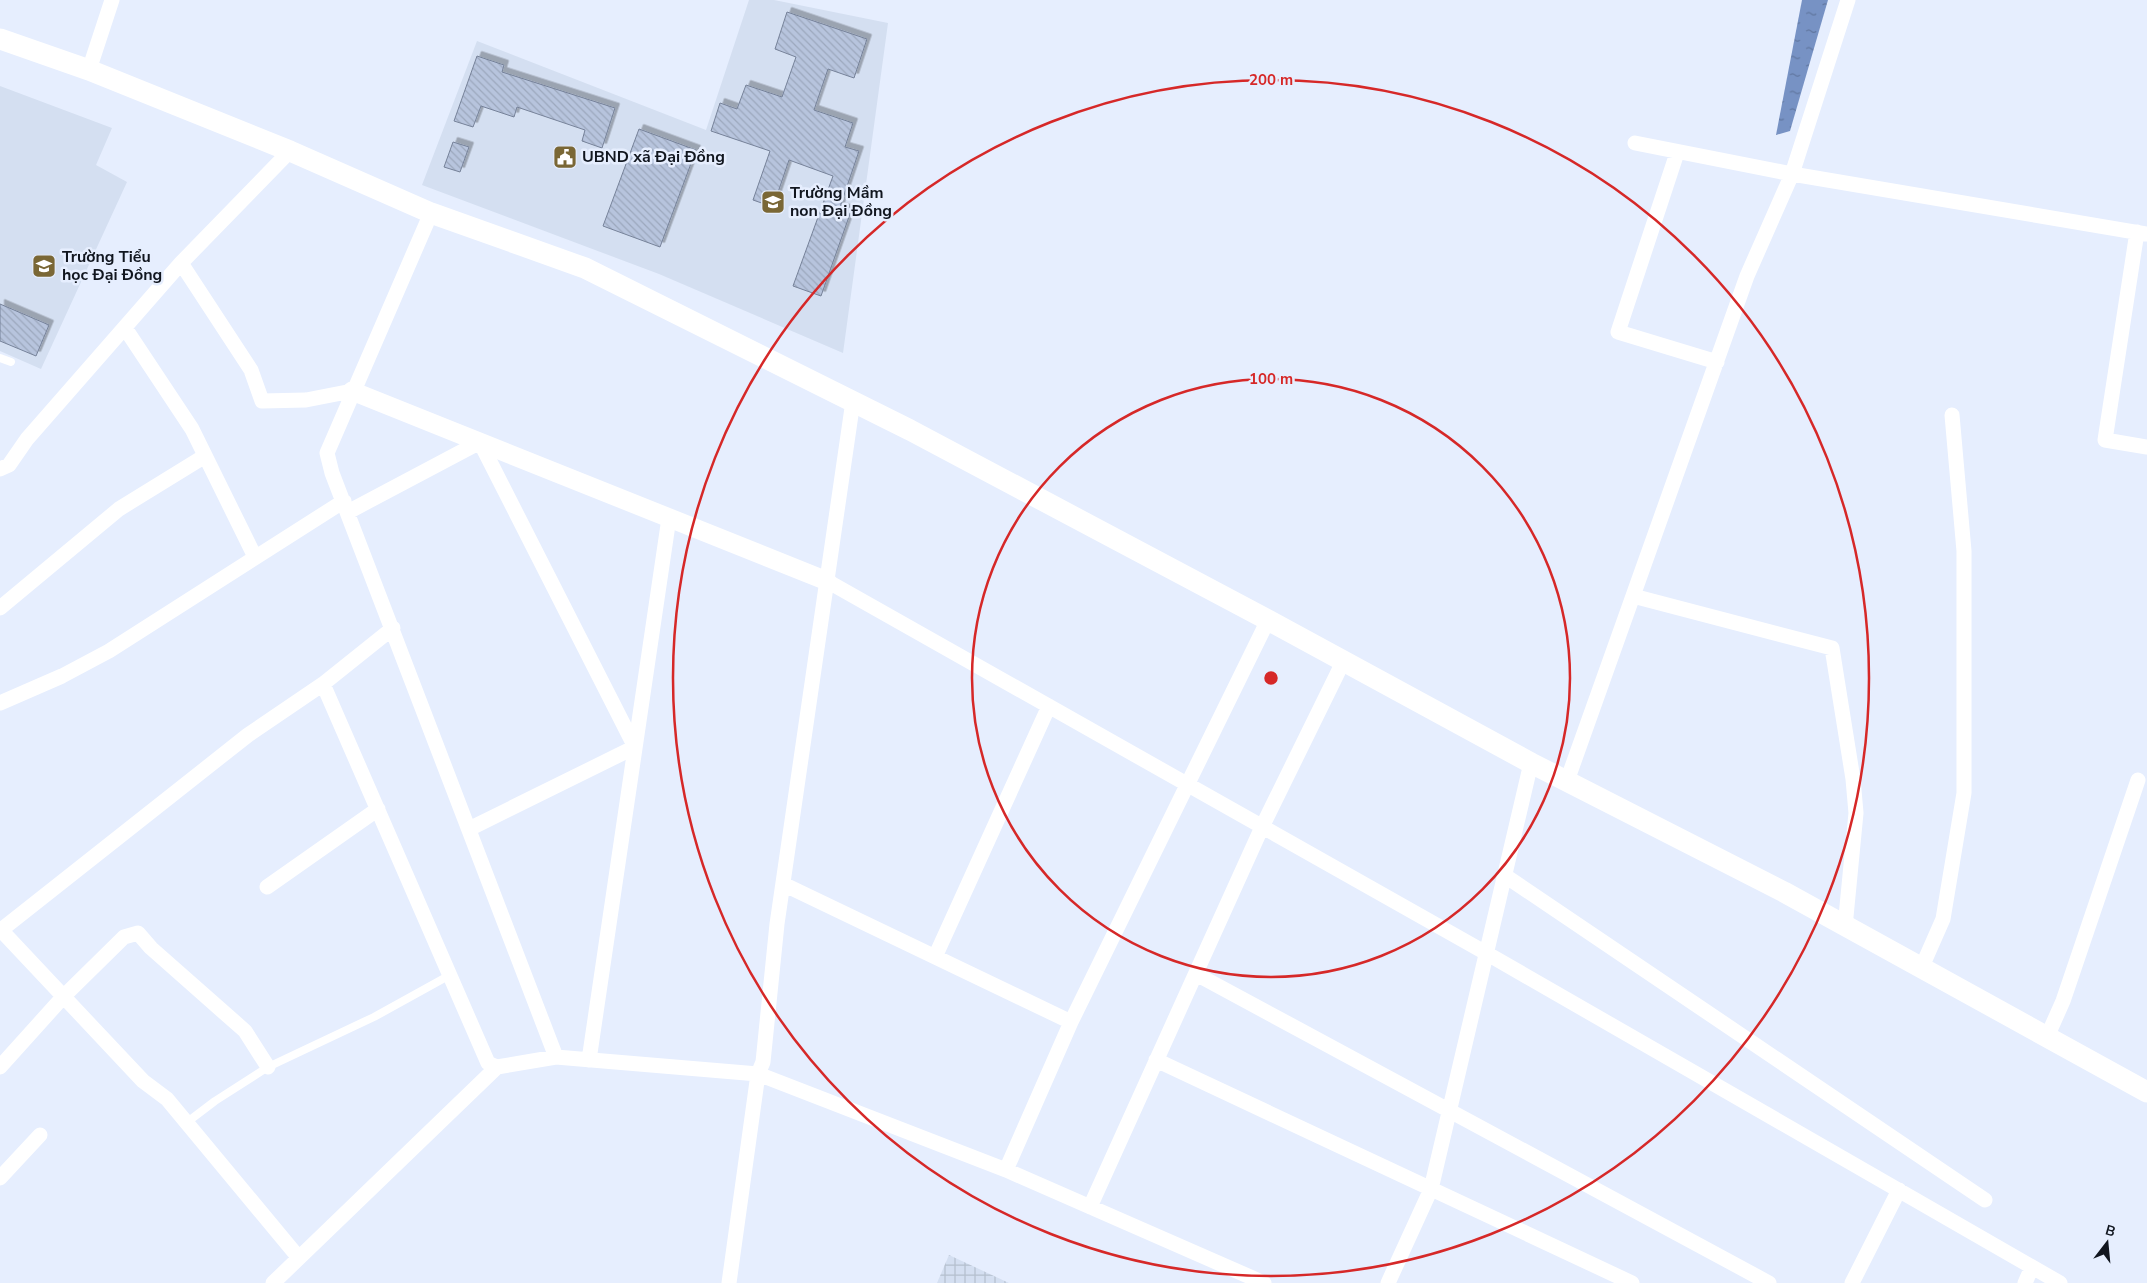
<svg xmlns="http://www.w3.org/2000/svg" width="2147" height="1283" font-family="'Nunito Sans',sans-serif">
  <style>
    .built { fill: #d4dff1 }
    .industrial { fill: url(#industrial-grid) }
    .water { fill: url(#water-ripples) }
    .building { fill: url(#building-back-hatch); stroke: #768299; filter: url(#shadow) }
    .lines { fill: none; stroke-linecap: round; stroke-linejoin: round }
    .service { stroke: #fff; stroke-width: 8 }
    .minor { stroke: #fff; stroke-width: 15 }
    .tertiary { stroke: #fff; stroke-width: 19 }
    .secondary { stroke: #fff; stroke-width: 21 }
    .ring { fill: none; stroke: #d62828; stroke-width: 2.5 }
    .labels { text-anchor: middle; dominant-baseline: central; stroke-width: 5; stroke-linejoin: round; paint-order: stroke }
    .poi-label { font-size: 16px; font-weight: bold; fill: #11161f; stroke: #e6eefe; text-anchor: start }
    .centre { fill: #d62828; stroke: #e6eefe; stroke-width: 2.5 }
    .ring-label { font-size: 15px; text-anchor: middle; font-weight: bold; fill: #d62828; stroke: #e6eefe; stroke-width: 5; stroke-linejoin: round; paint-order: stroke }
  </style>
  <defs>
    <pattern id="industrial-grid" width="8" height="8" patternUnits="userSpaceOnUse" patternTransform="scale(1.25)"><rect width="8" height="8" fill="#d4dff1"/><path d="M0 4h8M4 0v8" fill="none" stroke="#b5bfce"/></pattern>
    <pattern id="water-ripples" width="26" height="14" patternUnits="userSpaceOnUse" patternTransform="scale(1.25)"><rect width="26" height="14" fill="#7792c4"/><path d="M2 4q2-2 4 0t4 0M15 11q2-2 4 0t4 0" fill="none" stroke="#60769f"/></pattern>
    <pattern id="building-back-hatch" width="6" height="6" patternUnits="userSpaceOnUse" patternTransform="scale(1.25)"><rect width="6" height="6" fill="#b7c4dd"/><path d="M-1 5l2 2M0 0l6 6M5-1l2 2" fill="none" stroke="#9ca8bd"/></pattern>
    <filter id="shadow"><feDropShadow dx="4.5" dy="-4.5" stdDeviation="0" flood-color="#0004"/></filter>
  </defs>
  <rect width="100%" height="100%" fill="#e6eefe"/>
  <!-- built -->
  <path class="built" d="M 749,0 L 774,0 L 888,23 L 843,353 L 659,274 L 422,185 L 477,41 L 706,130 Z
    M 0,86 L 112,128 L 96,165 L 127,182 L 41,369 L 0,351 Z"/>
  <!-- industrial -->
  <path class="industrial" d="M 949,1255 L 1009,1283 L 937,1283 Z"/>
  <!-- water -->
  <path class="water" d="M 1802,0 L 1828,0 L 1790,131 L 1776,135 Z"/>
  <!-- building -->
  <path class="building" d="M 787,12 L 867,39 L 854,78 L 828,69 L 814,110 L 853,123 L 845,147 L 859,151 L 840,207 L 851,211 L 821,296 L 793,286 L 833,176 L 789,160 L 773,207 L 753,200 L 770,151 L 711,131 L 720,103 L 737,109 L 746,85 L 782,97 L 796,57 L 775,49 Z
    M 477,56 L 504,65 L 502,72 L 615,108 L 602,148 L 582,141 L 585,130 L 517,107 L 514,117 L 481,106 L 473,127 L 454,121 Z
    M 639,129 L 696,150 L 660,247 L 603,226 Z
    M 453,142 L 469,147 L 460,172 L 444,167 Z
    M 0,304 L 49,325 L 36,356 L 0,341 Z"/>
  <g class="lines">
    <!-- service -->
    <path class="service" d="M 0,358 L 11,362
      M 186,1123 L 215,1101 L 268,1067 L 374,1017 L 450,975"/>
    <!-- minor -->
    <path class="minor" d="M 89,70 L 112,0
      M 1635,143 L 1792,174 L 2147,234
      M 1677,153 L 1618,332 L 1717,362
      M 431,213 L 327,453 L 332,473 L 556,1057
      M 2137,232 L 2105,440 L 2147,447
      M 181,263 L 251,370 L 262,401 L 306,400 L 352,391
      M 125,328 L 192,429 L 255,557
      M 853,401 L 777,924 L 763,1062 L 758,1074 L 1006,1170 L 1264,1283
      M 0,469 L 9,465 L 27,439 L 181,263 L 290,151
      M 348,512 L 480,442 L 635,747 L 469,829
      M 827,581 L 1486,953 L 2060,1283
      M 1633,596 L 1832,648 L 1853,779 L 1856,813 L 1845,927
      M 0,608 L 119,509 L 205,456
      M 323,684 L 488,1063 L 497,1067
      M 0,703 L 62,676 L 109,651 L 344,501
      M 1567,781 L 1747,276 L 1792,174 L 1848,0
      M 1504,875 L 1985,1200
      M 783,884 L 1071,1022
      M 267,887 L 378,809
      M 0,929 L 143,1081 L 167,1099 L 299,1258
      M 1,930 L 248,735 L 323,684 L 393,628
      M 935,957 L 1049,706
      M 1921,969 L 1943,919 L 1964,793 L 1964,551 L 1952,415
      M 1196,974 L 1769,1283
      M 2047,1037 L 2063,1001 L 2138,780
      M 589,1060 L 669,518
      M 1156,1060 L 1632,1283
      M 0,1067 L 63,997 L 124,937 L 138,933 L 151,948 L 245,1031 L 268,1067
      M 1006,1170 L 1071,1022 L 1268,620
      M 0,1178 L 40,1135
      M 1090,1207 L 1262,827 L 1343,662
      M 273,1283 L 497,1067 L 556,1057 L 758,1074 L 729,1283
      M 1388,1283 L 1431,1189 L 1531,763
      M 1852,1283 L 1899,1190
      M 2025,1283 L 2032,1267"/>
    <!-- tertiary -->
    <path class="tertiary" d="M 352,391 L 827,581"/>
    <!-- secondary -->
    <path class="secondary" d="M 0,39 L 89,70 L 290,151 L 431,213 L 585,268 L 910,430 L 1268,620 L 1531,763 L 1784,892 L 2147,1092"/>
  </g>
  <!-- distance rings -->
  <g class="ring">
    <circle cx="1271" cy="678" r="299"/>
    <circle cx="1271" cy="678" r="598"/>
  </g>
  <!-- icons -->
  <defs>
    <g id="civic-square" transform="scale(1.25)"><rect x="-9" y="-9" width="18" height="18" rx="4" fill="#7a6735" stroke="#e6eefe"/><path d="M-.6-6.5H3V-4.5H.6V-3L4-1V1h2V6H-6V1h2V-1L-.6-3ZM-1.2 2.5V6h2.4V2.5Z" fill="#fff"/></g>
    <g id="school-square" transform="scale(1.25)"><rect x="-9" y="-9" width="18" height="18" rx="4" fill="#7a6735" stroke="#e6eefe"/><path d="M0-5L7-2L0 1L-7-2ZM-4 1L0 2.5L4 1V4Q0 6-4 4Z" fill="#fff"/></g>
  </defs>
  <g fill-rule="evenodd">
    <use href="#civic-square" x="565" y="157"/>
    <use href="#school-square" x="773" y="202"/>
    <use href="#school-square" x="44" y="266"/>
  </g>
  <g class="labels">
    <!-- poi labels -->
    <g class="poi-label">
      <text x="582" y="157">UBND xã Đại Đồng</text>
      <text x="790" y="193">Trường Mầm<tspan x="790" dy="18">non Đại Đồng</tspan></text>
      <text x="62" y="257">Trường Tiểu<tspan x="62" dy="18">học Đại Đồng</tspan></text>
    </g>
  </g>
  <circle cx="1271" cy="678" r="8" class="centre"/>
  <g class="ring-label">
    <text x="1271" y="85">200 m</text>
    <text x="1271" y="384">100 m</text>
  </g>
  <!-- north arrow -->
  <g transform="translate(2107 1243) rotate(16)" stroke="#e6eefe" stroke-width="4" paint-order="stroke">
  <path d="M0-4L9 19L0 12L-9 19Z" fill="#11161f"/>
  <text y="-8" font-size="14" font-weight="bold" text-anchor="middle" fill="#11161f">B</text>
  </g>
</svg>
